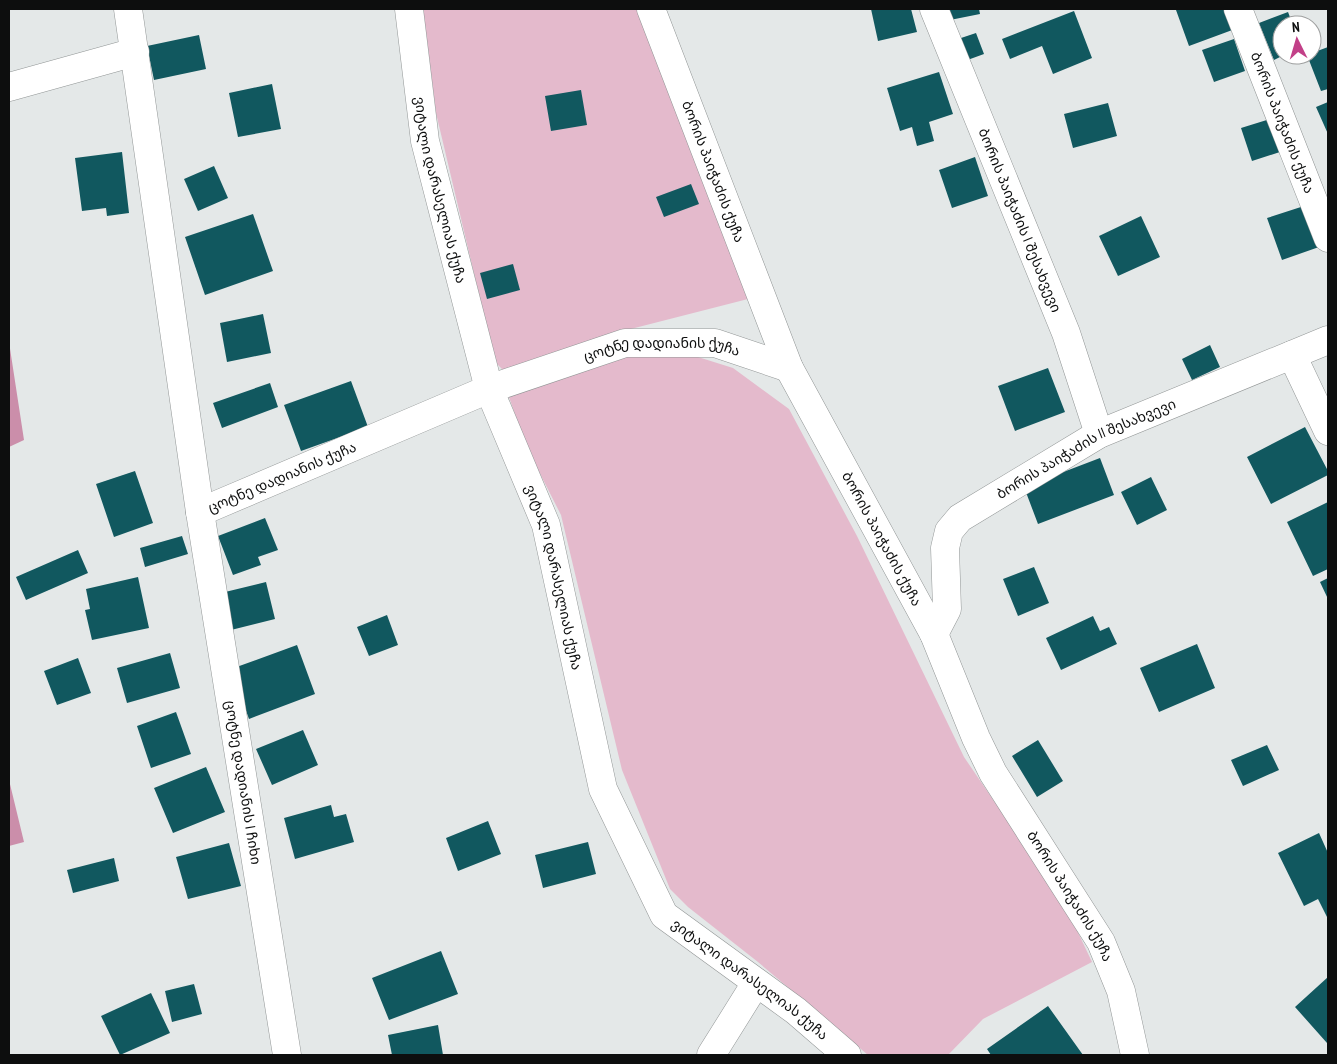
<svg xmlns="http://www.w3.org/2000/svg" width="1337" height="1064" font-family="'PT Sans Narrow','Noto Sans Georgian',sans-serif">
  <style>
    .green { fill: #e4bacc }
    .forest { fill: #cb8eaa }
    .building { fill: #11585f }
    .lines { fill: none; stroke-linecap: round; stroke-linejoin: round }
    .minor-casing { stroke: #929696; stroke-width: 29 }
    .minor { stroke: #fff; stroke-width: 28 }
    .labels { text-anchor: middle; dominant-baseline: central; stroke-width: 5; stroke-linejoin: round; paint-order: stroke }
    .street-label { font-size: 14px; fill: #0d0e0e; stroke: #fff }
  </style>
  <rect width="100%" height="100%" fill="#e4e8e8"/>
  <!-- green -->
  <path class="green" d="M 423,9 L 637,9 L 748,299 L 619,332 L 503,370 L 495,362 L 436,113 Z
    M 682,352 L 733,368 L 789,409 L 857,536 L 964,757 L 1065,905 L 1092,962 L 983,1019 L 948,1055 L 868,1055 L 758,962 L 688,907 L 670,889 L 622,770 L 561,515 L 526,446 L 509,397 L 625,356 Z"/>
  <!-- forest -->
  <path class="forest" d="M 9,342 L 24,440 L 9,447 Z
    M 9,780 L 24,842 L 9,846 Z"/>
  <!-- building -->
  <path class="building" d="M 871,9 L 911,9 L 917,32 L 878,41 Z
    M 938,9 L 979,9 L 980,14 L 940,22 Z
    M 1180,9 L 1228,9 L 1235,29 L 1189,46 L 1176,10 Z
    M 1074,11 L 1092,58 L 1053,74 L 1042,46 L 1010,59 L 1002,39 Z
    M 1288,12 L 1293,25 L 1282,25 L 1282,56 L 1274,60 L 1259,23 Z
    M 976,33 L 984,54 L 962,62 L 955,40 Z
    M 199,35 L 206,69 L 154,80 L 147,46 Z
    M 1234,39 L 1245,71 L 1214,82 L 1202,50 Z
    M 1328,47 L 1328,89 L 1321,91 L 1307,55 L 1312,55 L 1312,53 Z
    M 939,72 L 953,114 L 929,122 L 934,141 L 917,146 L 912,127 L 900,131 L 887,88 Z
    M 272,84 L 281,129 L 238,137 L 229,93 Z
    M 581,90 L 587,125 L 551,131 L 545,96 Z
    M 1328,102 L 1328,134 L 1316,107 Z
    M 1108,103 L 1117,136 L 1073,148 L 1064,114 Z
    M 1270,119 L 1280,152 L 1252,161 L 1241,128 Z
    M 122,152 L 129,213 L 107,216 L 106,208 L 82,211 L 75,158 Z
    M 975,157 L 988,196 L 952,208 L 939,170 Z
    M 214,166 L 228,198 L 198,211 L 184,179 Z
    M 691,184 L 699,204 L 664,217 L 656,197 Z
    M 1304,206 L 1319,247 L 1282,260 L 1267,218 Z
    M 253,214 L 273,271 L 205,295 L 185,237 Z
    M 1141,216 L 1160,257 L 1118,276 L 1099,236 Z
    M 513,264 L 520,290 L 487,299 L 480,273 Z
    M 263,314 L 271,353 L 227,362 L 220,323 Z
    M 1210,345 L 1220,367 L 1192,380 L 1182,359 Z
    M 1048,368 L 1065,412 L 1015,431 L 998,386 Z
    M 351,381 L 368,427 L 301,451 L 284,405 Z
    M 270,383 L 278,407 L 222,428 L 213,403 Z
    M 1305,427 L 1328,471 L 1328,475 L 1271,504 L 1247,457 Z
    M 1100,458 L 1114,495 L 1038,524 L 1024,487 Z
    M 135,471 L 153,523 L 114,537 L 96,484 Z
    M 1151,477 L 1167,510 L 1137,525 L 1121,492 Z
    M 1328,502 L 1328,569 L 1313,576 L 1287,522 Z
    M 265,518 L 278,550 L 258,557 L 261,565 L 233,575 L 218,536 Z
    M 182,536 L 188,554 L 145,567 L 140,548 Z
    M 78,550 L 88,573 L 26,600 L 16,577 Z
    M 1034,567 L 1049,603 L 1018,616 L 1003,579 Z
    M 138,577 L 149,628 L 92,640 L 85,610 L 90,609 L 86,589 Z
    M 1328,578 L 1328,599 L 1320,582 Z
    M 266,582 L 275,619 L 231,630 L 221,593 Z
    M 387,615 L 398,645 L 369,656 L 357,627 Z
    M 1093,616 L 1100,631 L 1109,627 L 1117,644 L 1061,670 L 1046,638 Z
    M 1197,644 L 1215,688 L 1159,712 L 1140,668 Z
    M 297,645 L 315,694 L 249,719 L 231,669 Z
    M 170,653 L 180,688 L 127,703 L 117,668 Z
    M 78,658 L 91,693 L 57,705 L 44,671 Z
    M 176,712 L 191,754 L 151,768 L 137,726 Z
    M 303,730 L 318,765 L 272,785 L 256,749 Z
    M 1038,740 L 1063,781 L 1037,797 L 1012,756 Z
    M 1267,745 L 1279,770 L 1243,786 L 1231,760 Z
    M 206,767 L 225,812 L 173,833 L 154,788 Z
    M 331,805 L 334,817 L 346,814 L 354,842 L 295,859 L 284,818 Z
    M 488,821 L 501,854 L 458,871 L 446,838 Z
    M 1319,833 L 1328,853 L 1328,919 L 1318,899 L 1304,906 L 1278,853 Z
    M 588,842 L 596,874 L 543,888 L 535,855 Z
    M 229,843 L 241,886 L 188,899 L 176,857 Z
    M 114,858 L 119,881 L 73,893 L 67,870 Z
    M 441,951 L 458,994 L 389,1020 L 372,978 Z
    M 1328,977 L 1328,1041 L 1327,1043 L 1295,1007 Z
    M 194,984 L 202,1014 L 172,1022 L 165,991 Z
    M 151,993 L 170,1033 L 120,1055 L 101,1016 Z
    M 1048,1006 L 1083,1055 L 991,1055 L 987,1049 Z
    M 438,1025 L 443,1055 L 392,1055 L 388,1035 Z"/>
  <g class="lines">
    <!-- minor casing -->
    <g class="minor-casing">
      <g id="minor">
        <path id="s1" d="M 128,9 L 200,512 L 287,1055"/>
        <path id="s2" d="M 409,9 L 425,141 L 489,389 L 546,525 L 603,789 L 664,915 L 796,1011 L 847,1055"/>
        <path id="s3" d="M 651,9 L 789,368 L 934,634 L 976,738 L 993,773 L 1101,942 L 1121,991 L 1135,1055"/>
        <path id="s4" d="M 934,9 L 1066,333 L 1099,434"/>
        <path id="s5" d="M 1238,9 L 1328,238"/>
        <path d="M 9,87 L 135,52"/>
        <path d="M 1292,355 L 1328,431"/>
        <path id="s6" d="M 200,512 L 489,389 L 625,343 L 715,343 L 789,368"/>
        <path id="s7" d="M 934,634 L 947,609 L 945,548 L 949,531 L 960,518 L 1099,434 L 1328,340"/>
        <path d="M 711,1055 L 756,983"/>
      </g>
    </g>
    <!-- minor -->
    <use href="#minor" class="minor"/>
  </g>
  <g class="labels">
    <!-- street labels -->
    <g class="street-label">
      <text stroke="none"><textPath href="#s5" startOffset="122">ბორის პაიჭაძის ქუჩა</textPath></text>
      <text stroke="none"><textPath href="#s3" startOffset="174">ბორის პაიჭაძის ქუჩა</textPath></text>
      <text stroke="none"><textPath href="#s2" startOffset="184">ვიტალი დარასელიას ქუჩა</textPath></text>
      <text stroke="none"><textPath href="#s4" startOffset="228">ბორის პაიჭაძის I შესახვევი</textPath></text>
      <text stroke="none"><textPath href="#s6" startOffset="494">ცოტნე დადიანის ქუჩა</textPath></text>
      <text stroke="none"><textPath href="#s7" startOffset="268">ბორის პაიჭაძის II შესახვევი</textPath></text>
      <text stroke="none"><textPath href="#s6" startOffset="89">ცოტნე დადიანის ქუჩა</textPath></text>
      <text stroke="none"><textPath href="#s3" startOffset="579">ბორის პაიჭაძის ქუჩა</textPath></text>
      <text stroke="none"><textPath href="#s2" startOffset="589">ვიტალი დარასელიას ქუჩა</textPath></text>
      <text stroke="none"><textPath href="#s1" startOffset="782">ცოტნე დადიანის I ჩიხი</textPath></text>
      <text stroke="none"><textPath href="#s3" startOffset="984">ბორის პაიჭაძის ქუჩა</textPath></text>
      <text stroke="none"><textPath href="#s2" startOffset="1054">ვიტალი დარასელიას ქუჩა</textPath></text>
    </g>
  </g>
  <!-- border -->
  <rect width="1337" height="1064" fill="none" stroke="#0d0e0e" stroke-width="20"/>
  <!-- north arrow -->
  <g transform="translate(1297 40) rotate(355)"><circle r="24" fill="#ffffff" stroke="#9e9f9f"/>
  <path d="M0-4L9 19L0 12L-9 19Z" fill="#c24088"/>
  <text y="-8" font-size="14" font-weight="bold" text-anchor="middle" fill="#0d0e0e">N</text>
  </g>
</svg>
